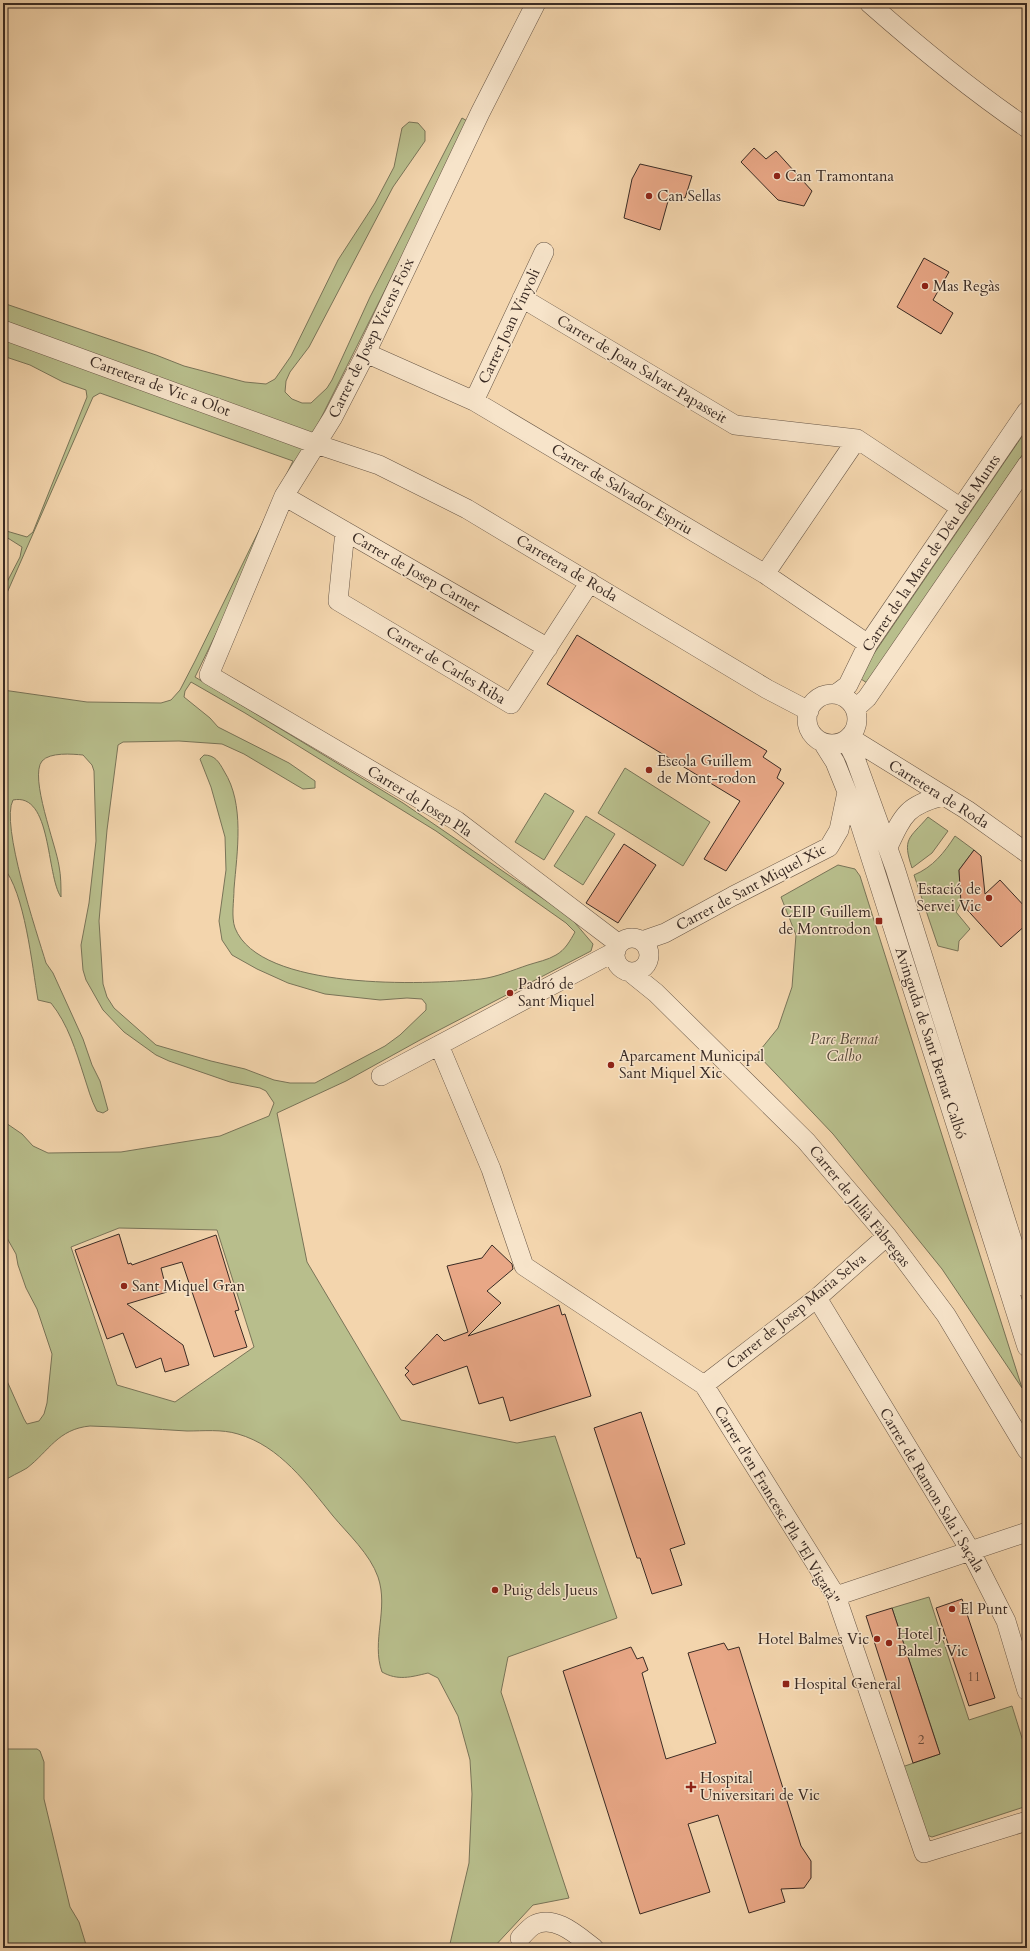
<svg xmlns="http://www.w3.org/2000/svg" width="1030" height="1951" font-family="Cardo,serif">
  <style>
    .green { fill: #b8be8c; stroke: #797458; fill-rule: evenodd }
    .building { fill: #e8a786; stroke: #3a2b24 }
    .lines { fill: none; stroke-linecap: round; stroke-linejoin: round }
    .minor-casing { stroke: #685646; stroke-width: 20 }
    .minor { stroke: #f7e4ca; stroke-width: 19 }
    .poi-dot { fill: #8f2418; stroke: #f7e4ca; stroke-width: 1.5 }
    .labels { text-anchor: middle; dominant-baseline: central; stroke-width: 3; stroke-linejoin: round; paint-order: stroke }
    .number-label { font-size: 13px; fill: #664a3c }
    .poi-label { font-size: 15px; fill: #3a2b24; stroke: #f7e4ca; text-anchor: start }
    .street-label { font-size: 15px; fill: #3a2b24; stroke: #f7e4ca }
    .park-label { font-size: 15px; font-style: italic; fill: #534839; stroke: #f7e4ca }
  </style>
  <rect width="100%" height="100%" fill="#f3d5ad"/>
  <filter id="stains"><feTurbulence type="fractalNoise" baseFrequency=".005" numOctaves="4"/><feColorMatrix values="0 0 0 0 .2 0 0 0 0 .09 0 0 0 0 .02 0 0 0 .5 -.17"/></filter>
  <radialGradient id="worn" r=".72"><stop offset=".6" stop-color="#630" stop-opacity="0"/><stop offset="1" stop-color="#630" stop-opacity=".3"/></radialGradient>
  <!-- green -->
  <path class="green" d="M 462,118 L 469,122 L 318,424 L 195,677 L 403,803 L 570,917 L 593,944 L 591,951 L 420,1040 L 346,1081 L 277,1113 L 307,1262 L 401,1420 L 517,1443 L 555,1436 L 617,1618 L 508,1657 L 501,1692 L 569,1898 L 533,1905 L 493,1948 L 449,1948 L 469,1863 L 472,1794 L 470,1760 L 458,1716 L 438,1678 L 428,1673 C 411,1677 398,1681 382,1672 C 371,1641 389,1609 378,1577 C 370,1554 348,1534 333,1516 C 307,1484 280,1446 238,1434 C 222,1429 203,1431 187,1431 C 154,1429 122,1427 90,1426 C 58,1429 49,1451 27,1468 C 19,1473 10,1476 3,1482 L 3,1372 L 24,1419 L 27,1424 L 39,1421 L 44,1414 L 47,1403 L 52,1354 L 37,1309 L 26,1288 L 18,1265 L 16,1254 L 3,1231 L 3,1121 L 22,1134 L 33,1146 L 48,1153 L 121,1152 L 220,1136 L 269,1116 L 274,1103 L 266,1091 L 260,1088 L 230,1082 L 169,1061 L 156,1055 L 124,1032 L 103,1010 L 86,980 L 83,970 L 81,945 L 89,903 L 96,841 L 94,771 L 92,765 L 83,755 C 72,754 50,752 42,761 C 29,777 56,845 59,866 C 61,876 61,886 61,897 C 46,875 52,792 13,800 C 0,824 37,933 46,963 L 53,973 L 83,1039 L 92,1065 L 100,1081 L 108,1110 L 103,1113 L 97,1111 C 91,1100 88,1088 84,1076 C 76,1051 68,1024 51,1003 L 38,1000 C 32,966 25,892 3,867 L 3,690 L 87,702 L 161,703 L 171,700 L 180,690 L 195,661 L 293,461 L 100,393 L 93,397 L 3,602 L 3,583 L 7,582 L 20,557 L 22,547 L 3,535 L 3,530 L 27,537 L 33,532 L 87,397 L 86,390 L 63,382 L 30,365 L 3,356 L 3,303 L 156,355 L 184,366 L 245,382 L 266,384 L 275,379 L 291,356 L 338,260 L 375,203 L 394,167 L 402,128 L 409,122 L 418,123 L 425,131 L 425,141 L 393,187 L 309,347 L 290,372 L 286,381 L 285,392 L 292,399 L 302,403 L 311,403 L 327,388 L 332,380 L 370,297 ZM 191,682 L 245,713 L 436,831 L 566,923 L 575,932 C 570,941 565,950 556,955 C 548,960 537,962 528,965 C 513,970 497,977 481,979 C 425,985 260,991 235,928 C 231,917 234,901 234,889 C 237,852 245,804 224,771 C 219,762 215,755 204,755 L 200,759 L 211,787 L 225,837 L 226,870 L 219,921 L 222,940 L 232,955 L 257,969 L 288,983 L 325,994 L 380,1000 L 407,998 L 422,999 L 426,1004 L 426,1010 L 400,1035 L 385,1046 L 315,1083 L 290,1083 L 274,1080 L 245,1069 L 211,1061 L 156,1045 L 114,1008 L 107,997 L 103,984 L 99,921 L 107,830 L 118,745 L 123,742 L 179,741 L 222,744 L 244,754 L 296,785 L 303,789 L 315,788 L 315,781 L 289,763 L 218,727 L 210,718 L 184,697 L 185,691 ZM 119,1228 L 217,1230 L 254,1347 L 175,1402 L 117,1385 L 71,1247 Z
    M 1027,429 L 1027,448 L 867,683 L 858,677 Z
    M 625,768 L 710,822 L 683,866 L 598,813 Z
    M 545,793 L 574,811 L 544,860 L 515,842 Z
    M 586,816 L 615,834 L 583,885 L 554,866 Z
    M 928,817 L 948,831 L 932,853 L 912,868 C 902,838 909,839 928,817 Z
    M 955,836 L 974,850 L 959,870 L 961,903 L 956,912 L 970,929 L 959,941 L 958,951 L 938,946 L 914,875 C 933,867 944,853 955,836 Z
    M 838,865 L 855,869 L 860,876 L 1022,1388 L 942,1269 L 833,1134 L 757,1054 L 778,1028 L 792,987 L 796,935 L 781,897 Z
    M 929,1597 L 969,1720 L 1012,1706 L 1027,1754 L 1027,1806 L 932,1837 L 924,1834 L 902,1767 L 940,1754 L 892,1608 Z
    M 3,1749 L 37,1749 L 40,1751 L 44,1762 L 44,1799 L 70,1907 L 79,1922 L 87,1948 L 3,1948 Z"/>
  <!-- building -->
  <path class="building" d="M 754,148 L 766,159 L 776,151 L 812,191 L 804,206 L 778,200 L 741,162 Z
    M 640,164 L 692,176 L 685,198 L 670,194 L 660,230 L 624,218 L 632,179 Z
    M 924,258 L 949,272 L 933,300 L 953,313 L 941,334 L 897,307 Z
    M 577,635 L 767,751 L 763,757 L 781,769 L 777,778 L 784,783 L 726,871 L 704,859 L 740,801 L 547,684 Z
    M 624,844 L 656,865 L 618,923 L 586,903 Z
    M 974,850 L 981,856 L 985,894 L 1000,880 L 1027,909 L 1027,924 L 1001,947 L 961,903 L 959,870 Z
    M 119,1234 L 128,1264 L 131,1263 L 132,1265 L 216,1235 L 239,1310 L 235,1311 L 247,1347 L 214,1357 L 182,1262 L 161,1268 L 167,1292 L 127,1304 L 183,1345 L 189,1365 L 165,1372 L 161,1358 L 136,1368 L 123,1333 L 107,1339 L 75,1250 Z
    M 492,1245 L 512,1264 L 513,1269 L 487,1291 L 501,1303 L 468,1336 L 559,1305 L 562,1315 L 565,1314 L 591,1396 L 510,1421 L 503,1397 L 479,1404 L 467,1366 L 413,1385 L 405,1375 L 409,1371 L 405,1368 L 437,1334 L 444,1341 L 468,1332 L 447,1266 L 482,1258 Z
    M 641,1412 L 685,1544 L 670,1549 L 682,1585 L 652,1594 L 640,1558 L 637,1558 L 594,1428 Z
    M 962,1599 L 995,1698 L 969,1706 L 936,1608 Z
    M 892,1608 L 940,1754 L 913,1763 L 866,1616 Z
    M 724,1643 L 728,1650 L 739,1647 L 801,1846 L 811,1861 L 811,1878 L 804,1888 L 781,1889 L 785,1902 L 749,1913 L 718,1815 L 688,1824 L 710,1892 L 640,1914 L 563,1671 L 631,1647 L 637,1659 L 643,1657 L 648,1670 L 642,1673 L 666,1759 L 716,1743 L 688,1653 Z"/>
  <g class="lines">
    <!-- minor casing -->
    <g class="minor-casing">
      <path id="minor" d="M 536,3 L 480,113 L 366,353 L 333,417 L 284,496 L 209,675 L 457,821 L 619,944
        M 869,3 C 920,48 971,90 1027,128
        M 522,298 L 735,425 L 857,439 L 961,508
        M 3,330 L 316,444 L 379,465 L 467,509 L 767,689 L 809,711
        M 366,353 L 474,401 L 765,574 L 868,644
        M 474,401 L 544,252
        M 284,496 L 548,648
        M 345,531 L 338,601 L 511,704 L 590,582
        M 765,574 L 857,439
        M807 719a25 25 0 1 1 50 0a25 25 0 1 1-50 0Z
        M 836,694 L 848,685 L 868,644 L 1027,411
        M 855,709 L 867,698 L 1027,465
        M 849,737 L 967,810 L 1027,853
        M 846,740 L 855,758 L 895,868 L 1027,1288
        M 823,743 L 835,762 L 860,824 L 1027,1347
        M 888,847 C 903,815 907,805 943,796
        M615 955a17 17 0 1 1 34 0a17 17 0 1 1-34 0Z
        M 642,941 L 665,933 L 733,896 L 829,847 L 839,830 L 847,792
        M 630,972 L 656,993 L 806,1141 L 887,1236 L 946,1315 L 1027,1450
        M 439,1045 L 491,1169 L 524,1266 L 704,1385 L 836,1596 L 924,1853 L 1027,1821
        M 381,1076 L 616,951
        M 817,1298 L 970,1550 L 1006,1621 L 1027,1691
        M 704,1385 L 817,1298 L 887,1236
        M 836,1596 L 1027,1532
        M 520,1938 C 524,1934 529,1928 534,1925 C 555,1914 578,1936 594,1948"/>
    </g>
    <!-- minor -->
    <use href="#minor" class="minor"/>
  </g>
  <!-- markers -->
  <g class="poi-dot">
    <circle cx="777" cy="176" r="4"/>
    <circle cx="649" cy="196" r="4"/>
    <circle cx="925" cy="286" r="4"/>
    <circle cx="649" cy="770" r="4"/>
    <circle cx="989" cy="898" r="4"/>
    <rect x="875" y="917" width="8" height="8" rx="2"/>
    <circle cx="510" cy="993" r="4"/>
    <circle cx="611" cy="1065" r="4"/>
    <circle cx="124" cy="1286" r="4"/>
    <circle cx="495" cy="1590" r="4"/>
    <circle cx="952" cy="1609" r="4"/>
    <circle cx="877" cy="1639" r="4"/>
    <circle cx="889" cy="1643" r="4"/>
    <rect x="782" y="1680" width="8" height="8" rx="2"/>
    <path d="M689 1781h4v4h4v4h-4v4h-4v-4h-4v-4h4z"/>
  </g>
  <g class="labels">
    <!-- number labels -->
    <g class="number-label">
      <text x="974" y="1677">11</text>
      <text x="921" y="1740">2</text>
    </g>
    <!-- poi labels -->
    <g class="poi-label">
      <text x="785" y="176">Can Tramontana</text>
      <text x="657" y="196">Can Sellas</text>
      <text x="933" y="286">Mas Regàs</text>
      <text x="657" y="761">Escola Guillem<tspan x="657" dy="17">de Mont-rodon</tspan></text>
      <text x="981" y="889" text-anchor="end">Estació de<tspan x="981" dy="17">Servei Vic</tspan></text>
      <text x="871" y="912" text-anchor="end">CEIP Guillem<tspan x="871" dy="17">de Montrodon</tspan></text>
      <text x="518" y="984">Padró de<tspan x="518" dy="17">Sant Miquel</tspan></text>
      <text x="619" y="1056">Aparcament Municipal<tspan x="619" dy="17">Sant Miquel Xic</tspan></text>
      <text x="132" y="1286">Sant Miquel Gran</text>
      <text x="503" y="1590">Puig dels Jueus</text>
      <text x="960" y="1609">El Punt</text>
      <text x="897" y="1634">Hotel J.<tspan x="897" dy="17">Balmes Vic</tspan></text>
      <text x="869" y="1639" text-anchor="end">Hotel Balmes Vic</text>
      <text x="794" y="1684">Hospital General</text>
      <text x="700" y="1778">Hospital<tspan x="700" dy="17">Universitari de Vic</tspan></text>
    </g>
    <!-- street labels -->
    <g class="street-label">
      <text transform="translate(509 326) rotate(-65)">Carrer Joan Vinyoli</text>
      <text transform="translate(371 338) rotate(-64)">Carrer de Josep Vicens Foix</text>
      <text transform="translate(642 369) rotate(31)">Carrer de Joan Salvat-Papasseit</text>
      <text transform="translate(160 386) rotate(20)">Carretera de Vic a Olot</text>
      <text transform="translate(622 489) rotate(31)">Carrer de Salvador Espriu</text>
      <text transform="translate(931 553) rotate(-56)">Carrer de la Mare de Déu dels Munts</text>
      <text transform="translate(567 568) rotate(31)">Carretera de Roda</text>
      <text transform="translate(416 572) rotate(30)">Carrer de Josep Carner</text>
      <text transform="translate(446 665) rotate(31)">Carrer de Carles Riba</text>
      <text transform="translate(939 794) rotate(32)">Carretera de Roda</text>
      <text transform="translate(420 801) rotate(32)">Carrer de Josep Pla</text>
      <text transform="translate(751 887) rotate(-28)">Carrer de Sant Miquel Xic</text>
      <text transform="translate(931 1043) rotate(72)">Avinguda de Sant Bernat Calbó</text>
      <text transform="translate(860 1206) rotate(51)">Carrer de Julià Fàbregas</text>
      <text transform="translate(796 1311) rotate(-39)">Carrer de Josep Maria Selva</text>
      <text transform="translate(932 1490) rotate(59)">Carrer de Ramon Sala i Saçala</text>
      <text transform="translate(777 1505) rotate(59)">Carrer d'en Francesc Pla "El Vigatà"</text>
    </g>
    <!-- park labels -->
    <g class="park-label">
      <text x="844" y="1039">Parc Bernat<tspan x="844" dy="17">Calbo</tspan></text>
    </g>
  </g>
  <!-- margin -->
  <rect width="1030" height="1951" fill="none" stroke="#f3d5ad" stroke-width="16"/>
  <rect x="4" y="4" width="1022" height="1943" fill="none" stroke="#3a2b24" stroke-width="2"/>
  <rect x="8" y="8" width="1014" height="1935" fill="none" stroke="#3a2b24"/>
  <rect width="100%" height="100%" filter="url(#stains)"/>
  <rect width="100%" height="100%" fill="url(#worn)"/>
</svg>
